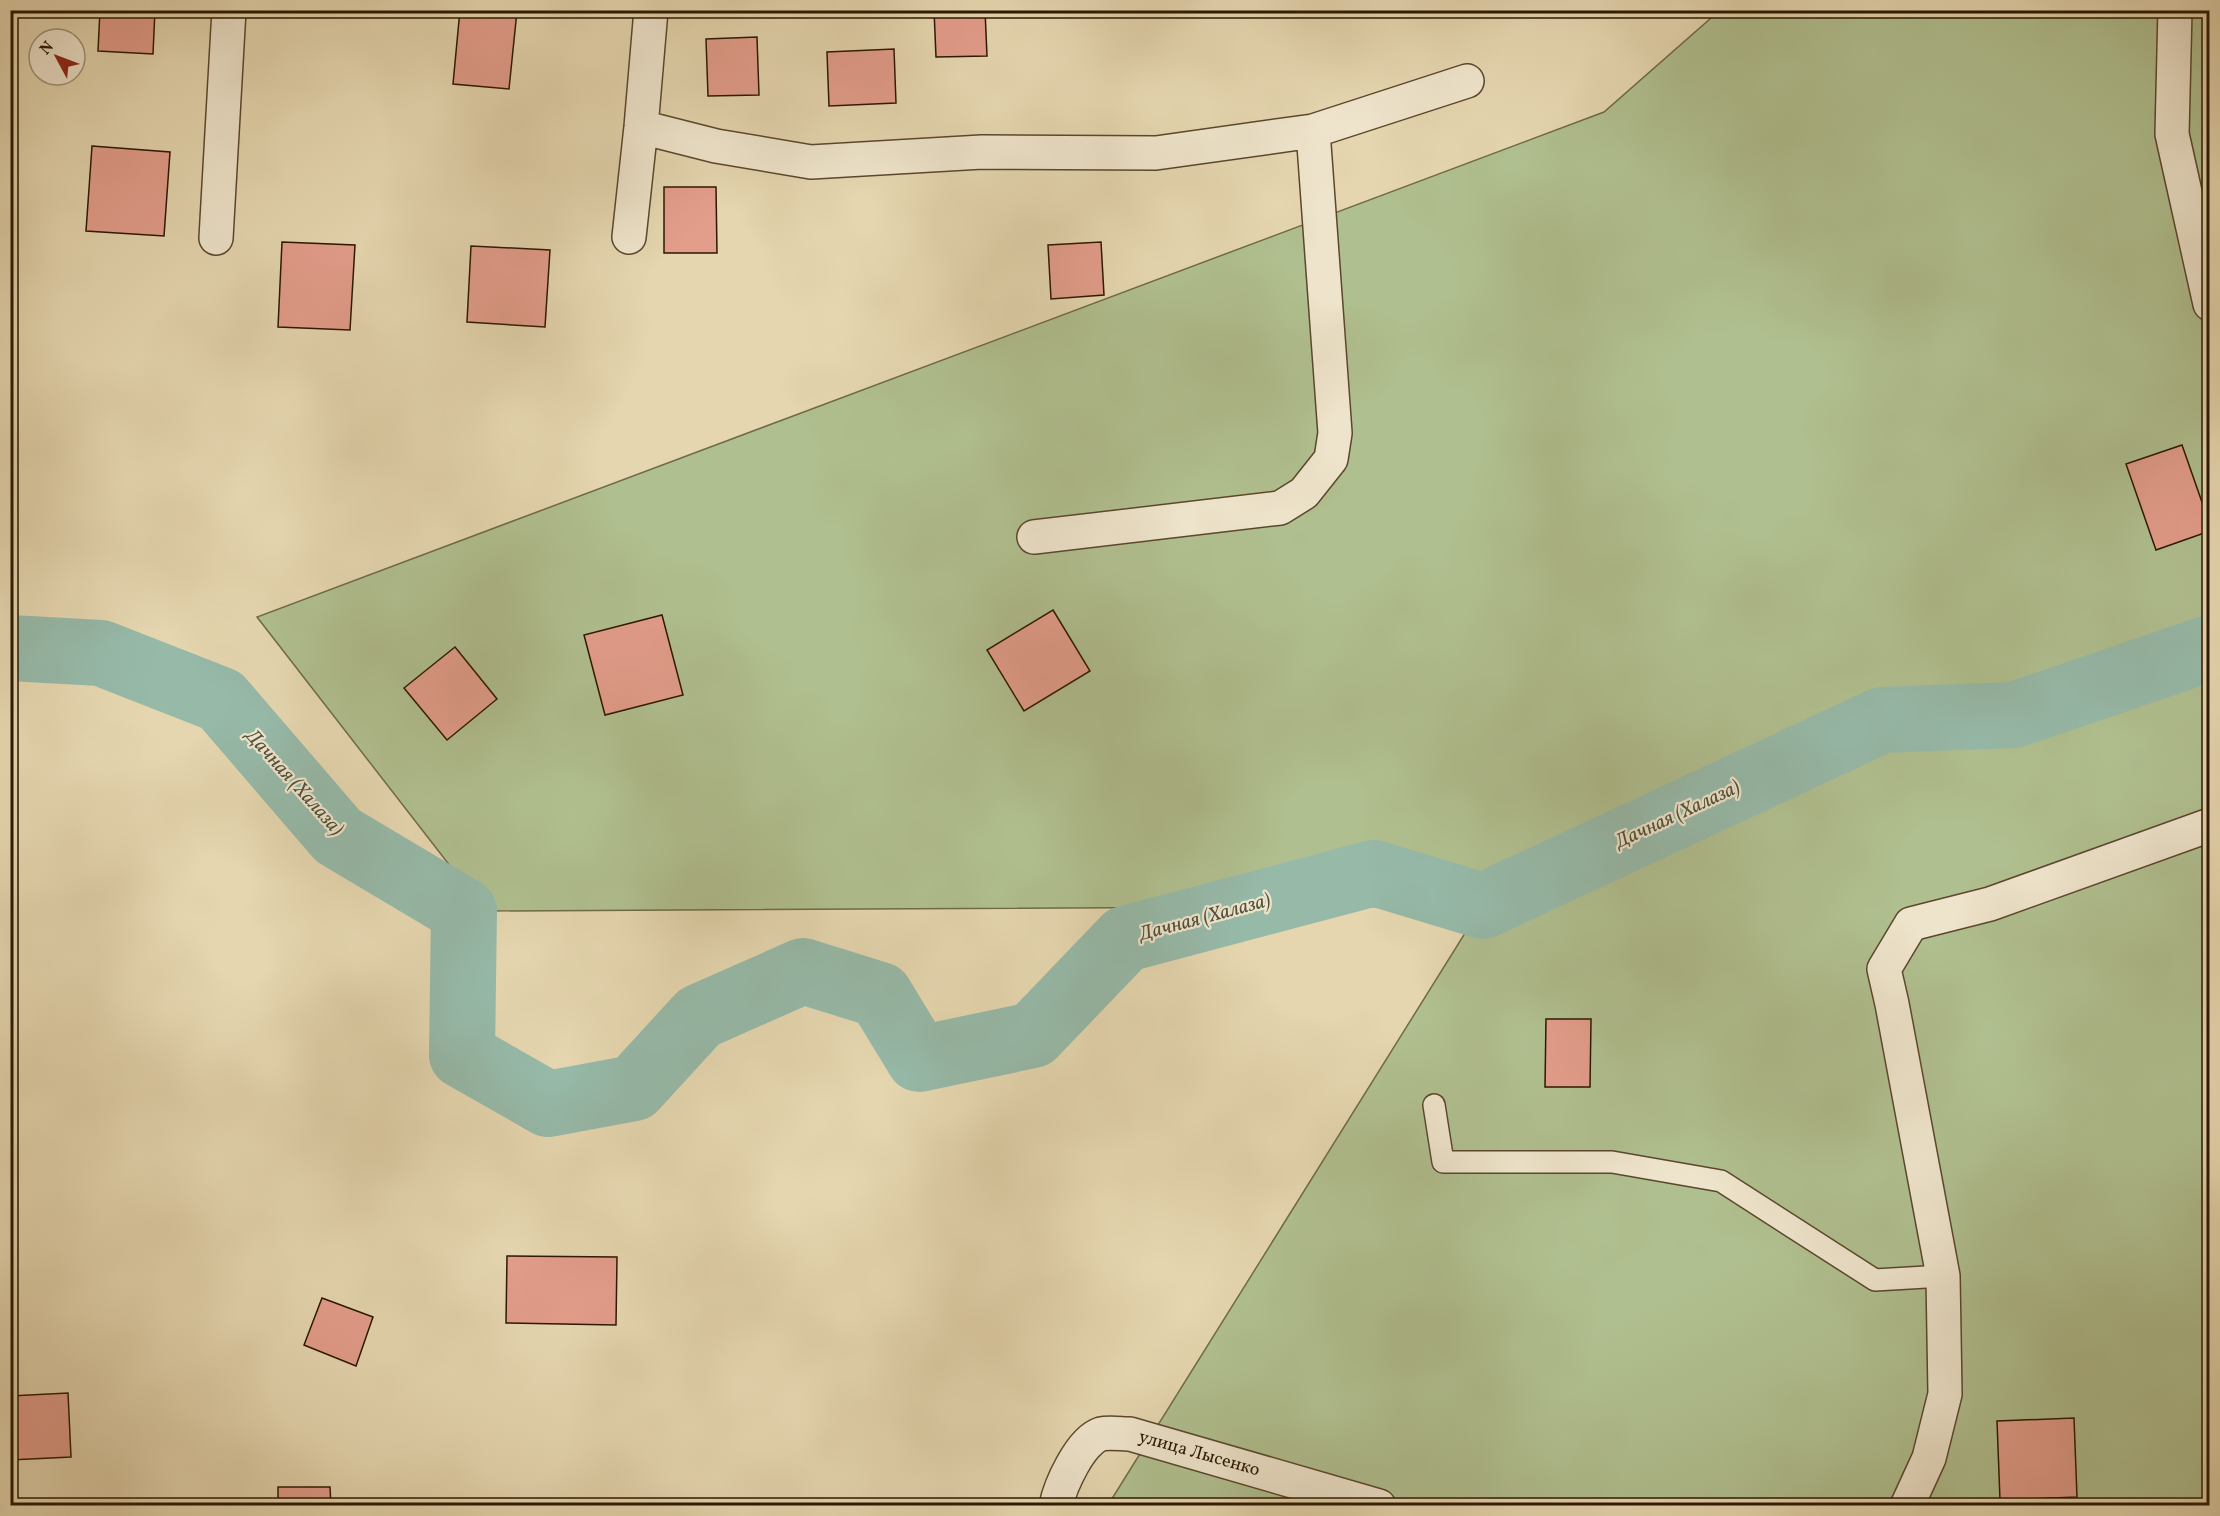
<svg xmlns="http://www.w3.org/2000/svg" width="2220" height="1516" font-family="Vollkorn,serif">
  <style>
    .green { fill: #b0bf8f; stroke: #6e6b48; stroke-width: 1.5 }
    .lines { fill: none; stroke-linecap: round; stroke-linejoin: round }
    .river { stroke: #96b9a8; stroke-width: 66 }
    .building { fill: #e39d8b; stroke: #2b1700; stroke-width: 1.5 }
    .lane-casing { stroke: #5a472c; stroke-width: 24 }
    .street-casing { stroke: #5a472c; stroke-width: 36 }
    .lane { stroke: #eee4cb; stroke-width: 21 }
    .street { stroke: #eee4cb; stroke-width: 33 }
    .labels { text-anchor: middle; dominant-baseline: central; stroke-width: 4.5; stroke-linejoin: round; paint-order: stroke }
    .street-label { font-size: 18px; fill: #2b1700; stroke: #eee4cb }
    .water-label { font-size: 20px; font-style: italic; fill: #50503b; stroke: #eee4cb }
  </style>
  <rect width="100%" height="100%" fill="#e5d6af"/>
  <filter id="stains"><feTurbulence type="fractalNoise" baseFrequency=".00333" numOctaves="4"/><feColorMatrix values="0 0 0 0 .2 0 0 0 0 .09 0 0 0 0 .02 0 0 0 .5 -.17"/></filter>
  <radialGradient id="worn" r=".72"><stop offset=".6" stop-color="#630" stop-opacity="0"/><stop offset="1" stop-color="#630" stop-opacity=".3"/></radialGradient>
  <!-- green -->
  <path class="green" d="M 1719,11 L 2209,11 L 2209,1505 L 1108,1505 L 1482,906 L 485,911 L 257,617 L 1604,112 Z"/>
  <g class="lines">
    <!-- river -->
    <path class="river" d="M 10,648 L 101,653 L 221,700 L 338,836 L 464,911 L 462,1055 L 548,1104 L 634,1088 L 699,1017 L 803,971 L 880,995 L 919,1059 L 1033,1035 L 1125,939 L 1374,873 L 1483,906 L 1882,720 L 2014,715 L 2210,648"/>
  </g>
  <!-- building -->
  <path class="building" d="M 100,10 L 155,10 L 153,54 L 98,51 Z
    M 460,10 L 517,11 L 509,89 L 453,84 Z
    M 934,10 L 985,10 L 987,56 L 936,57 Z
    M 757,37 L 759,95 L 708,96 L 706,39 Z
    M 894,49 L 896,103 L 829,106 L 827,52 Z
    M 92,146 L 170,152 L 164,236 L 86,231 Z
    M 664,187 L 716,187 L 717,253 L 664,253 Z
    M 282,242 L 355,245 L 350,330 L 278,327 Z
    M 1101,242 L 1104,295 L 1051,299 L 1048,245 Z
    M 471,246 L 550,250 L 545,327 L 467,322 Z
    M 2182,445 L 2210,525 L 2210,531 L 2156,550 L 2126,464 Z
    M 1053,610 L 1090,671 L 1024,711 L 987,650 Z
    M 662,615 L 683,695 L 605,715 L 584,635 Z
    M 455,647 L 497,699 L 447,740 L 404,688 Z
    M 10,1015 L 15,1015 L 15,1093 L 10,1093 Z
    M 1546,1019 L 1591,1019 L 1590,1087 L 1545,1087 Z
    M 507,1256 L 617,1257 L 616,1325 L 506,1323 Z
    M 322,1298 L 373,1317 L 356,1366 L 304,1345 Z
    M 68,1393 L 71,1457 L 10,1460 L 10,1396 Z
    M 2074,1418 L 2077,1497 L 2000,1500 L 1997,1421 Z
    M 278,1487 L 330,1487 L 331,1506 L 278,1506 Z"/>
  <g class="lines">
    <!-- lane casing -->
    <g class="lane-casing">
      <path id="lane" d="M 1434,1105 L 1443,1162 L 1612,1162 L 1721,1181 L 1875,1280 L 1943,1276"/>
    </g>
    <!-- street casing -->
    <g class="street-casing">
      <path id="street" d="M 2175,10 L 2172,134 L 2210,304
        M 641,127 L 716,146 L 811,162 L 982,152 L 1156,153 L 1313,131 L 1467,81
        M 629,237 L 641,127 L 651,10
        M 216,238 L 229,10
        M 1034,537 L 1280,508 L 1304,493 L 1331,459 L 1335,433 L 1313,131
        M 1056,1506 C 1060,1486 1080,1441 1101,1434 C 1109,1432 1122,1434 1130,1434 L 1379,1506
        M 1907,1506 L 1929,1458 L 1945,1394 L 1943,1276 L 1892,1004 L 1884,969 L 1911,924 L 1990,904 L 2210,825"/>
    </g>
    <!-- lane -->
    <use href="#lane" class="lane"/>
    <!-- street -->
    <use href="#street" class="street"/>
  </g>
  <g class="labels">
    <!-- street labels -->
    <g class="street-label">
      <text transform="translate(1199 1454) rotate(16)">улица Лысенко</text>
    </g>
    <!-- water labels -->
    <g class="water-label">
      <text transform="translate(294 783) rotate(48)">Дачная (Халаза)</text>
      <text transform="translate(1678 815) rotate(-25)">Дачная (Халаза)</text>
      <text transform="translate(1205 918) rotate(-15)">Дачная (Халаза)</text>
    </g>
  </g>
  <!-- margin -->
  <rect width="2220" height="1516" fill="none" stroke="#e5d6af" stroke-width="36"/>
  <rect x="12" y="12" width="2196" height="1492" fill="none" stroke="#2b1700" stroke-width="3"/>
  <rect x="18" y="18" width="2184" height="1480" fill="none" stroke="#2b1700" stroke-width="1.5"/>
  <!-- north arrow -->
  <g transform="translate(57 57) rotate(311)"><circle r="28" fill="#eee4cb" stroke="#a0927a" stroke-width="1.5"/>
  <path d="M0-4.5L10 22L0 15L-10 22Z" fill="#8f2418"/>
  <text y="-9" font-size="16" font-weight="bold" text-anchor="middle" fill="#2b1700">N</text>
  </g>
  <rect width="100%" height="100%" filter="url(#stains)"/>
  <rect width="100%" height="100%" fill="url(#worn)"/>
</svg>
